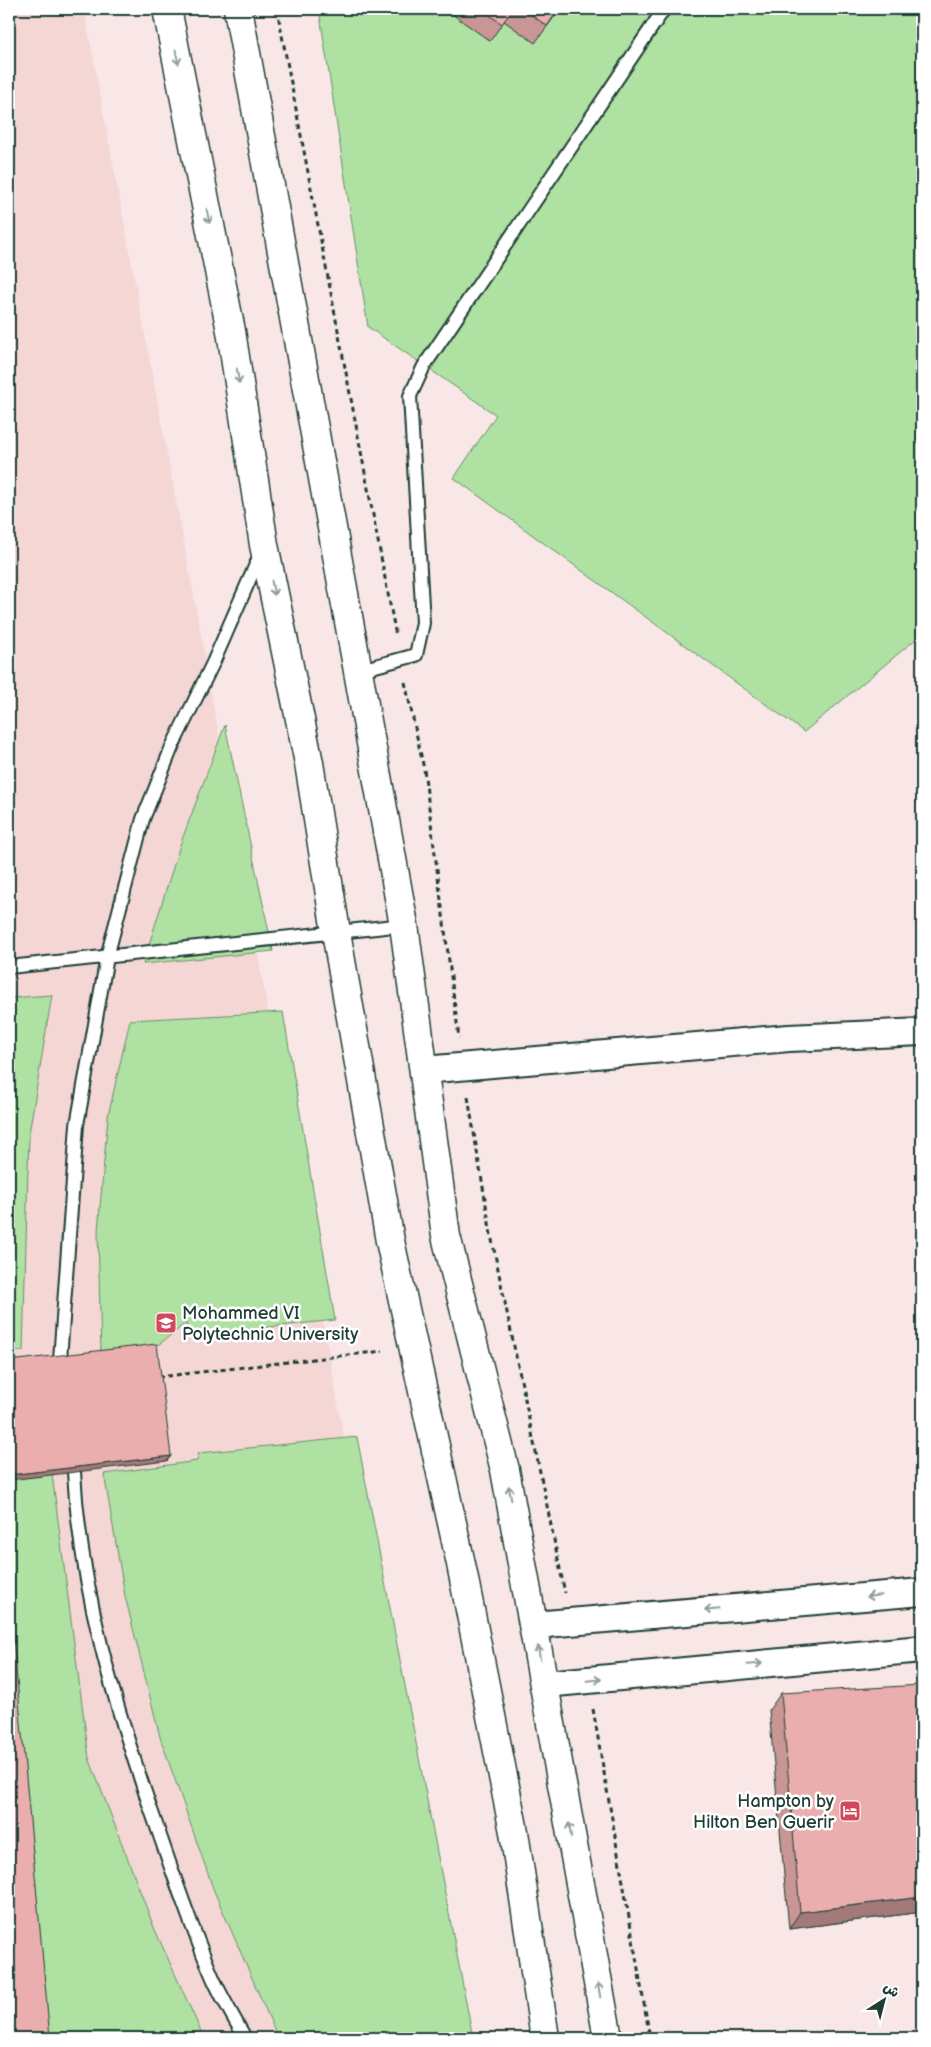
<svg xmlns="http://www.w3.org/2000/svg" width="931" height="2047" font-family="'Balsamiq Sans','Playpen Sans Arabic',sans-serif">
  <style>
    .built { fill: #f4d6d5 }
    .green { fill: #afe1a2; stroke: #678f6b }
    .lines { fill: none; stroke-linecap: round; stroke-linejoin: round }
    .lane-casing { stroke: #1f3d34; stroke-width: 16 }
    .street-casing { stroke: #1f3d34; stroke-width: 30 }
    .secondary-casing { stroke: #1f3d34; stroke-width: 31 }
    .path { stroke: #1f3d34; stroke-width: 3; stroke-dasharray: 5 4; stroke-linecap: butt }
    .lane { stroke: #fff; stroke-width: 12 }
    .street { stroke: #fff; stroke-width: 26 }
    .secondary { stroke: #fff; stroke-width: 28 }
    .wall { fill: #c89695; stroke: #1f3d34 }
    .shaded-wall { fill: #a37a79; stroke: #1f3d34 }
    .building { fill: #e9aead; stroke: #1f3d34 }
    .oneway { stroke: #8f9e9a }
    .labels { text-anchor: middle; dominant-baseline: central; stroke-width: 5; stroke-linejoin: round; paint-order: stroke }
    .poi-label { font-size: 18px; fill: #1f3d34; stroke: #fff; text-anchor: start }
  </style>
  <rect width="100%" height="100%" fill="#f8e7e6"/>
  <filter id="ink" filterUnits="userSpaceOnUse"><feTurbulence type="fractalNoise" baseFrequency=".02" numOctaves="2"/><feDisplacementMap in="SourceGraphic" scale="10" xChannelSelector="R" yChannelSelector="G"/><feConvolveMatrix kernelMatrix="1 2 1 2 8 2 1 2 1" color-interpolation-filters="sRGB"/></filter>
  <g filter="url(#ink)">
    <!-- built -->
    <path class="built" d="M 9,9 L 84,9 L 196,608 L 451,2038 L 9,2038 Z"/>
    <!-- green -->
    <path class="green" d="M 319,9 L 922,9 L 922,634 L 804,732 L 454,478 L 496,415 L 368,327 Z
      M 225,725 L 273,951 L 143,964 L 180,845 Z
      M 52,995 L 29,1134 L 23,1351 L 9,1352 L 9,998 Z
      M 283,1012 L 335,1320 L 188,1336 L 186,1323 L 153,1349 L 101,1355 L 98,1230 L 108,1116 L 130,1020 Z
      M 357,1437 L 473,2038 L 278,2038 L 214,1891 L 160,1737 L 125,1596 L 104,1474 L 197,1461 L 199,1453 Z
      M 52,1474 L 89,1758 L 155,1930 L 204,2038 L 38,2038 L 9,1733 L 9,1479 Z"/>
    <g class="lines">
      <!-- lane casing -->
      <g class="lane-casing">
        <path id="lane" d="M 357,671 L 416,655 L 423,623 L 410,396 L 424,366 L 664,9
          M 9,967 L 404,925
          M 60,1360 L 77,1125 L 107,957 L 143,819 L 172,747 L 213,663 L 261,553
          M 74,1472 C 80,1587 113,1699 150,1807 C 170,1864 189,1923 213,1978 C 222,1998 234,2018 245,2038"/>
      </g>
      <!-- street casing -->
      <g class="street-casing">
        <path id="street" d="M 424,1070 L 789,1038 L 922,1032
          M 534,1625 L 922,1592
          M 545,1684 L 922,1649"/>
      </g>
      <!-- secondary casing -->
      <g class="secondary-casing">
        <path id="secondary" d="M 167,9 L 231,331 L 264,545 L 309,763 L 336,932 L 390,1241 L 461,1564 L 514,1832 L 545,2038
          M 238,9 L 404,925 L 446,1236 L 505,1470 L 608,2038"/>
      </g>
      <!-- path -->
      <path class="path" d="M 277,9 L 396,636
        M 405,682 L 424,769 L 459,1038
        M 468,1097 L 491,1235 L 565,1593
        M 158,1377 L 383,1351
        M 593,1709 L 650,2038"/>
      <!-- lane -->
      <use href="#lane" class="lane"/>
      <!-- street -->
      <use href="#street" class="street"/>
      <!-- secondary -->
      <use href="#secondary" class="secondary"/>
    </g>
    <!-- wall -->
    <path class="wall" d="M 445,9 L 560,9 L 535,43 L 504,21 L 490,41 Z
      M 781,1693 L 922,1912 L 789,1929 L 769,1710 Z"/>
    <!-- shaded-wall -->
    <path class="shaded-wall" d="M 171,1456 L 167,1461 L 9,1480 L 9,1475 Z
      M 922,1897 L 922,1912 L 789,1929 L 800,1912 Z"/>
    <!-- building -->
    <path class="building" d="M 481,9 L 513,9 L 502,24 Z
      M 523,9 L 559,9 L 547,26 Z
      M 157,1344 L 171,1456 L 9,1475 L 9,1361 Z
      M 9,1592 L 50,2038 L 9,2038 Z
      M 922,1685 L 922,1897 L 800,1912 L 781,1693 Z"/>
    <!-- one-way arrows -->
    <defs><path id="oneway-shaft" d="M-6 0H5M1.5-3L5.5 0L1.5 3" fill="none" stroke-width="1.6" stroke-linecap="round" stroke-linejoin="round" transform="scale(1.25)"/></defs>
    <g class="oneway">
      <use href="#oneway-shaft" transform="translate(177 57) rotate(79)"/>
      <use href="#oneway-shaft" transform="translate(208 216) rotate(79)"/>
      <use href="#oneway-shaft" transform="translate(238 376) rotate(81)"/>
      <use href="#oneway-shaft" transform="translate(273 588) rotate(78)"/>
      <use href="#oneway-shaft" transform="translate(510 1493) rotate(-101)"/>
      <use href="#oneway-shaft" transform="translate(874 1596) rotate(175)"/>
      <use href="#oneway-shaft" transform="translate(712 1610) rotate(175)"/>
      <use href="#oneway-shaft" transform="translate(539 1653) rotate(-100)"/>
      <use href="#oneway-shaft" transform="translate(755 1664) rotate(-5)"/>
      <use href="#oneway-shaft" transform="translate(594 1680) rotate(-5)"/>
      <use href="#oneway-shaft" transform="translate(570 1830) rotate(-99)"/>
      <use href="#oneway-shaft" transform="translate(599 1990) rotate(-100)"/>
    </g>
  </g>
  <!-- icons -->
  <defs>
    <g id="university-square" transform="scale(1.125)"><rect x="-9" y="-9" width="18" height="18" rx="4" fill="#d1495b" stroke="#fff"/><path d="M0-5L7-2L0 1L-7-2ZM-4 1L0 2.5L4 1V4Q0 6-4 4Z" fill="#fff"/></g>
    <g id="hotel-square" transform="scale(1.125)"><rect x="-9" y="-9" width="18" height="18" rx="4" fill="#d1495b" stroke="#fff"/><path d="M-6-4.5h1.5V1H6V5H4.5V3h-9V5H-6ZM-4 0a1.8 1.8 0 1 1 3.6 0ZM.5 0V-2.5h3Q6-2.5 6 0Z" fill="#fff"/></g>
  </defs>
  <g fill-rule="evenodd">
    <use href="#university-square" x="166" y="1323"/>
    <use href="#hotel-square" x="850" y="1811"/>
  </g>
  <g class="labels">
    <!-- poi labels -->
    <g class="poi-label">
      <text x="182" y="1313">Mohammed VI<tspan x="182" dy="21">Polytechnic University</tspan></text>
      <text x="834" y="1801" text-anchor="end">Hampton by<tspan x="834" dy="21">Hilton Ben Guerir</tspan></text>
    </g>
  </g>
  <!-- margin -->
  <rect width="931" height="2047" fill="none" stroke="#fff" stroke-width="30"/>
  <rect x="15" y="15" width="901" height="2017" fill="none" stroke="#1f3d34" stroke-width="2" filter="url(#ink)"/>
  <!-- north arrow -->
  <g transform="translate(884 2000) rotate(36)" stroke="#ffffff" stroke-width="4" paint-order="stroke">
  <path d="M0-4L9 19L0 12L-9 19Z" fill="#1f3d34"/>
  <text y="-8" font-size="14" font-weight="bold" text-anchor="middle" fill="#1f3d34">ش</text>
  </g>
</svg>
